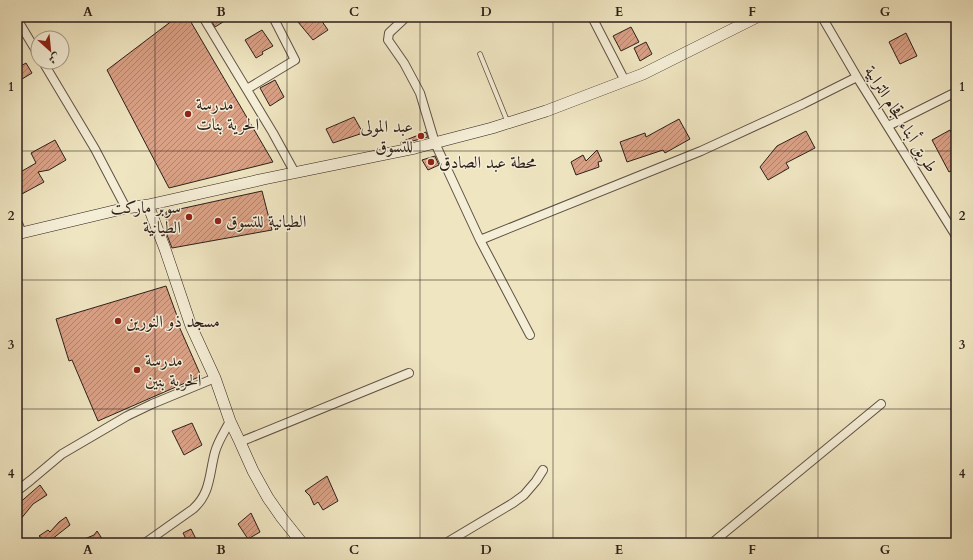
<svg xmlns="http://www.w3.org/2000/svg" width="973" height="560" font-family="Cardo,Amiri,serif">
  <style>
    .building { fill: url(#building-hatch); stroke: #2d201a }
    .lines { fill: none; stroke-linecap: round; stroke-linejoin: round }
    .lane-casing { stroke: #5e5144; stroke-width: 5.5 }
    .street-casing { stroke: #5e5144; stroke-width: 10 }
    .secondary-casing { stroke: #2d201a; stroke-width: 12 }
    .lane { stroke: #f5eed7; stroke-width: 4 }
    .street { stroke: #f5eed7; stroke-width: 8 }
    .secondary { stroke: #f5eed7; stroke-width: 11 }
    .grid { fill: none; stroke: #2d201a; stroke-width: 1; stroke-opacity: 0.55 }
    .poi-dot { fill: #8f2418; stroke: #f5eed7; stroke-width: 1.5 }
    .labels { text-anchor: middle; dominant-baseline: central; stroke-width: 3; stroke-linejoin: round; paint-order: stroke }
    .poi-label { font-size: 17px; fill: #2d201a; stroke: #f5eed7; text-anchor: start }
    .street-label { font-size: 17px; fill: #2d201a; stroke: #f5eed7 }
    .neatline { fill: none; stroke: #2d201a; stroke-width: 1.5 }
    .grid-label { font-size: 13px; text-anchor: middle; font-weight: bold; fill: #2d201a }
  </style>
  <defs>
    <pattern id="building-hatch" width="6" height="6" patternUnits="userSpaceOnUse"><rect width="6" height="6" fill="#d9a186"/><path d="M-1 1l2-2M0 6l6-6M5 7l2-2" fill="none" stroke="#b0836d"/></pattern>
  </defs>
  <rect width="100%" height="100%" fill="#efe5c1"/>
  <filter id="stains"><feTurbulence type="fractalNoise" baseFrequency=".005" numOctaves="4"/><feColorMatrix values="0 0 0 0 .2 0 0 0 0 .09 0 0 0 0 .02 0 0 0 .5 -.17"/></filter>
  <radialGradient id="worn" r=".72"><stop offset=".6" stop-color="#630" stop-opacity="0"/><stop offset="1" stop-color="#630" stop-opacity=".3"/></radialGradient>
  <!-- building -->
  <path class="building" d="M 177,17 L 188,17 L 273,162 L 169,188 L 107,70 Z
    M 209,17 L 231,17 L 215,27 Z
    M 307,17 L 319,17 L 328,30 L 313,40 L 298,22 Z
    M 631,27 L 639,42 L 621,51 L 613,36 Z
    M 262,30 L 273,46 L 262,52 L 263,54 L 256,58 L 245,40 Z
    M 906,33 L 917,56 L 900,64 L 889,42 Z
    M 646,42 L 652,54 L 640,61 L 634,48 Z
    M 26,63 L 32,73 L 17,82 L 17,68 Z
    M 275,80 L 284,97 L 270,106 L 260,88 Z
    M 354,117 L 363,133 L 333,143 L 326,129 Z
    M 679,119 L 690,139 L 665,153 L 663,150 L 627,162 L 620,142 L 645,133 L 646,137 Z
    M 950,130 L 956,142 L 956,168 L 949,172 L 932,140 Z
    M 806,131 L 815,148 L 786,163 L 789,168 L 768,180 L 760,167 L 777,146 Z
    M 426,132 L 428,137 L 401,144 L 401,142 Z
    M 55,140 L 66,160 L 49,170 L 38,172 L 44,182 L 20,195 L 17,190 L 17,174 L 36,163 L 31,153 Z
    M 597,150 L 602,161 L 598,162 L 599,167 L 576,175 L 571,162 L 583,155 L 586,161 Z
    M 435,156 L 439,165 L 428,170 L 422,160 Z
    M 262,191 L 272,230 L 172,248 L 167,235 L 166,212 Z
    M 166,286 L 180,324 L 178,324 L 201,376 L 98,421 L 72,360 L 69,361 L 56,319 Z
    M 192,423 L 202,445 L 184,455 L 172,431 Z
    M 327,476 L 338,501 L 323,510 L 318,502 L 314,505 L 310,496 L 305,491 Z
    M 40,485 L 47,495 L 33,504 L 20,520 L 17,505 Z
    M 251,513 L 260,532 L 248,539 L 238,524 Z
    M 66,517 L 70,525 L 47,543 L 38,543 L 43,539 L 39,536 L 48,530 L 50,532 L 59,522 Z
    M 191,529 L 198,543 L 188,543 L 183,533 Z
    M 97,531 L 105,543 L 75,543 L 94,535 Z"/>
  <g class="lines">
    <!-- lane casing -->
    <g class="lane-casing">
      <path id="lane" d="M 480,54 L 508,123"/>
    </g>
    <!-- street casing -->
    <g class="street-casing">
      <path id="street" d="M 203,17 L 273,133 L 295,173
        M 404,17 L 404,19 L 389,33 L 388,40 L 404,63 L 420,93 L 435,143 L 480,240 L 530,335
        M 592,17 L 625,81
        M 822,17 L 857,77 L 956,236
        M 17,19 L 38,54
        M 43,62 L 95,149 L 126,208
        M 247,89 L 295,60 L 273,17
        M 888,126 L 956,92
        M 17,221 L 22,233
        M 480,240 L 701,151 L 803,104 L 857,77
        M 240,442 L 409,373
        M 17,491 L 31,480 L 62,454 L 127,416 L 152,404 L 215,378
        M 145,543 L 193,509 C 211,493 209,474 215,452 C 218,441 225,431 230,421
        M 446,543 L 513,503 L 524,495 L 536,481 L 543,470
        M 712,543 L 881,404"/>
    </g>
    <!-- secondary casing -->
    <g class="secondary-casing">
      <path id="secondary" d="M 148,205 L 165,249 L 191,326 L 215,378 L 230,421 L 240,442 L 253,471 L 268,498 L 282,518 L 302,543
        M 17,234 L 126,208 L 148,205 L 264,179 L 415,148 L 492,128 L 546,111 L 643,74 L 757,17"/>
    </g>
    <!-- lane -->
    <use href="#lane" class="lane"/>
    <!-- street -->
    <use href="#street" class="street"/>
    <!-- secondary -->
    <use href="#secondary" class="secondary"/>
  </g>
  <!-- grid -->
  <path class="grid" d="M 155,17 L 155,543M 287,17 L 287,543M 420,17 L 420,543M 553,17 L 553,543M 686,17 L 686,543M 818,17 L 818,543M 17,151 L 956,151M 17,280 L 956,280M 17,409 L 956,409"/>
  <!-- markers -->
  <g class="poi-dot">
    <circle cx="188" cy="114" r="4"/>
    <circle cx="421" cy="136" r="4"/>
    <circle cx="431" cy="162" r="4"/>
    <circle cx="189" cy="217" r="4"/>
    <circle cx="218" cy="221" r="4"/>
    <circle cx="118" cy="321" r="4"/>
    <circle cx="137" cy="370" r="4"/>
  </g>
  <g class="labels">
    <!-- poi labels -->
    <g class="poi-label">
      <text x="196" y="104">مدرسة<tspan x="196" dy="20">الحرية بنات</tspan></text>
      <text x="413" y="126" text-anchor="end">عبد المولى<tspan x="413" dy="20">للتسوق</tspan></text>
      <text x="439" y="162">محطة عبد الصادق</text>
      <text x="181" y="207" text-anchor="end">سوبر ماركت<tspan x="181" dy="20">الطيانية</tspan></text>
      <text x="226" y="221">الطيانية للتسوق</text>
      <text x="126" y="321">مسجد ذو النورين</text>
      <text x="145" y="360">مدرسة<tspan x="145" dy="20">الحرية بنين</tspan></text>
    </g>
    <!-- street labels -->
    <g class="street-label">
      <text transform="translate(901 119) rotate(58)">طريق أبناء قجام الترابية</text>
    </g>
  </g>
  <!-- margin -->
  <rect width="973" height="560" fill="none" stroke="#efe5c1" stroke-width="44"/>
  <!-- north arrow -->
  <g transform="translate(50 50) rotate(153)"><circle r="19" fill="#f5eed7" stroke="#a59c8b"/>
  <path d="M0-3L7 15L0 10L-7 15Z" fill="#8f2418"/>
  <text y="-6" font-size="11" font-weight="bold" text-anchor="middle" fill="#2d201a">ش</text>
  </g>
  <rect x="22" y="22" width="929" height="516" class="neatline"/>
  <g class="grid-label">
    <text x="88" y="16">A</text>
    <text x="221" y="16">B</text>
    <text x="354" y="16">C</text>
    <text x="486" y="16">D</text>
    <text x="619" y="16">E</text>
    <text x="752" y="16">F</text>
    <text x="885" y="16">G</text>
    <text x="11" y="91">1</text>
    <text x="962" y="91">1</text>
    <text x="11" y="220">2</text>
    <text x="962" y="220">2</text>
    <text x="11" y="349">3</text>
    <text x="962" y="349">3</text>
    <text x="11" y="478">4</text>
    <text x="962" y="478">4</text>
    <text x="88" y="554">A</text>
    <text x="221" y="554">B</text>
    <text x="354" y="554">C</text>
    <text x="486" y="554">D</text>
    <text x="619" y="554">E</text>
    <text x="752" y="554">F</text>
    <text x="885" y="554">G</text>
  </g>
  <rect width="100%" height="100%" filter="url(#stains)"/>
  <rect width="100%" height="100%" fill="url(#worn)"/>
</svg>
